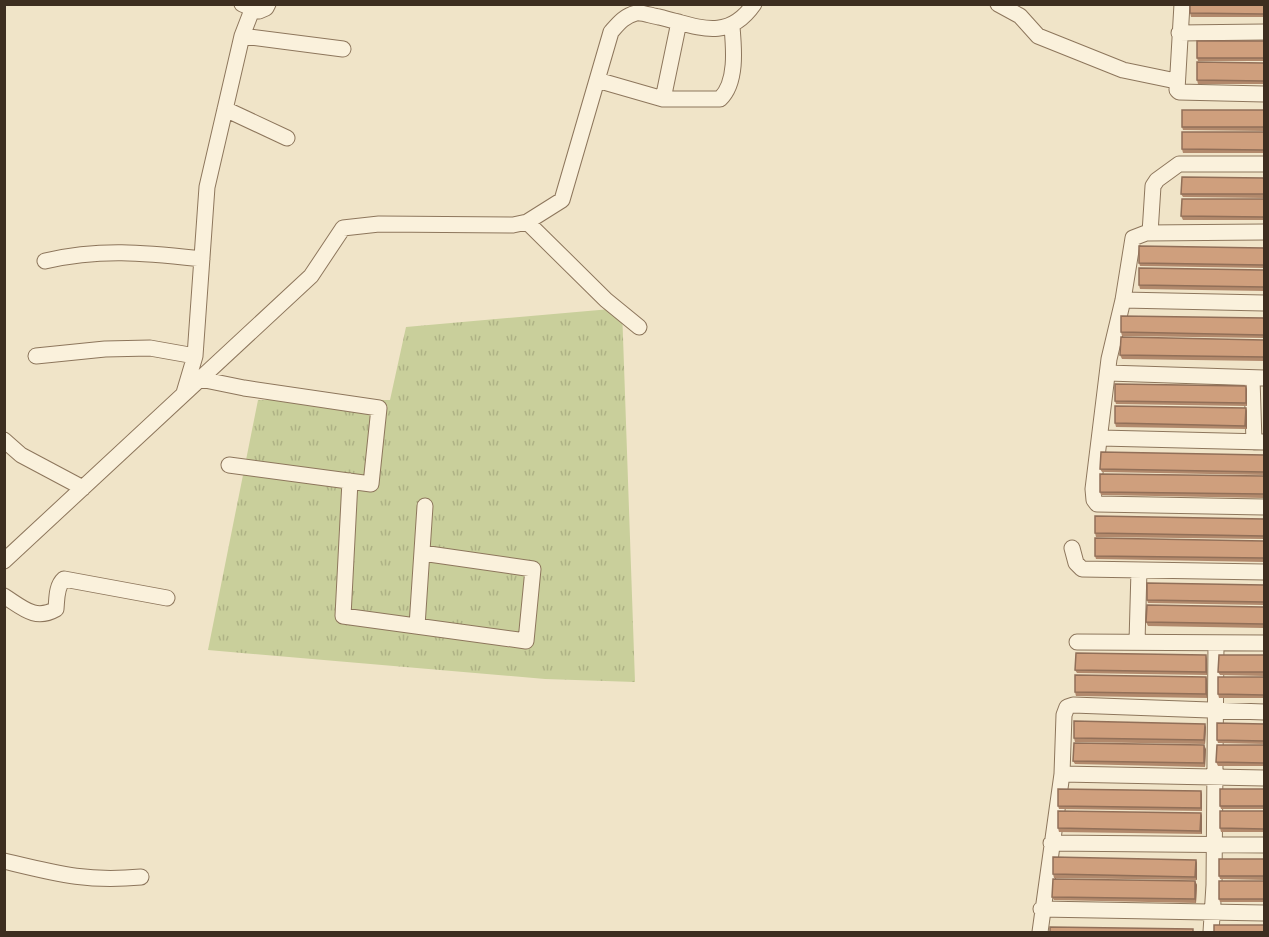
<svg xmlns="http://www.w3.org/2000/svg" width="1269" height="937" font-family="Lora,serif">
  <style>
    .grass { fill: url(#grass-tufts) }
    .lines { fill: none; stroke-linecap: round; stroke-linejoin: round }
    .minor-casing { stroke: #8d765c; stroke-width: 17 }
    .minor { stroke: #faf1dc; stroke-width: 15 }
    .wall { fill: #b2896c }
    .shaded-wall { fill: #916f58 }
    .building { fill: #cf9f7d; stroke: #916f58; stroke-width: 1.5 }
  </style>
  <defs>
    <pattern id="grass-tufts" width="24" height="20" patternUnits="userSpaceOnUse" patternTransform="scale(1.5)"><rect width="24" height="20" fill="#c9cf9b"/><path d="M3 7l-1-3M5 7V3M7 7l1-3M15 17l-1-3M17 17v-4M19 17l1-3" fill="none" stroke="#aeb285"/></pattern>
  </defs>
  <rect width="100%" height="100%" fill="#f0e4c8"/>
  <!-- grass -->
  <path class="grass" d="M 622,308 L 635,682 L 545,679 L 208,650 L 258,400 L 390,400 L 406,327 Z"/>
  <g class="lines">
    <!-- minor casing -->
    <g class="minor-casing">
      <path id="minor" d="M 242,4 L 259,11 L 266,8 L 268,4
        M 998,4 L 1020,16 L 1038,36 L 1123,70 L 1176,81
        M 1182,4 L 1177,90 L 1179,92 L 1264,94
        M 1179,33 L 1264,32
        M 242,36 L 343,49
        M 597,80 L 663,99 L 720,99 C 737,83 734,49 732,27
        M 663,99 L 679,22
        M 225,109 L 287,138
        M 527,222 L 606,300 L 639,327
        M 1264,232 L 1146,233 L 1133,238 L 1123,300 L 1109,359 L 1093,489 L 1094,500 L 1097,504 L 1264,507
        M 1150,233 L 1153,186 L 1157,180 L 1179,164 L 1264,164
        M 45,261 C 102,248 145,253 202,259
        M 1123,300 L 1264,303
        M 36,356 L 105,349 L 150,348 L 195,356
        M 1108,373 L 1264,378
        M 1252,378 L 1254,442
        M 200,379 L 244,388 L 379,408 L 371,484 L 229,465
        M 184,393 L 195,356 L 207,187 L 242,36 L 252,10
        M 1101,438 L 1264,442
        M 4,440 L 21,455 L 83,488
        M 350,481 L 343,616 L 526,641 L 533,569 L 422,553
        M 1072,548 L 1076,563 L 1082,569 L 1264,572
        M 4,561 L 311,276 L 343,228 L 379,224 L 513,225 L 527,222 L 562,200 L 611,32 C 618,24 624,16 636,13 C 642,12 652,16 659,17 C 697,26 727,43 754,4
        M 4,596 C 23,608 35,621 56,609 C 57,599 56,586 64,579 L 167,598
        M 417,626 L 425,506
        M 1077,642 L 1264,643
        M 1137,642 L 1139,570
        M 1062,774 L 1264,778
        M 1051,843 L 1264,845
        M 4,861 C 58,874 86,882 141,877
        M 1041,909 L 1264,913
        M 1040,932 L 1062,774 L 1064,715 L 1067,707 L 1073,705 L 1264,712
        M 1211,932 L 1214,885 L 1216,643"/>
    </g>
    <!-- minor -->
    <use href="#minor" class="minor"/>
  </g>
  <!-- wall -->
  <path class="wall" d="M 1264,4 L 1264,17 L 1191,17 L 1190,13 Z
    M 1264,41 L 1264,61 L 1198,61 L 1197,58 Z
    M 1264,63 L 1264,84 L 1198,84 L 1197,80 Z
    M 1264,110 L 1264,131 L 1183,130 L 1182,127 Z
    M 1264,132 L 1264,153 L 1183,153 L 1182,149 Z
    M 1264,178 L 1264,198 L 1183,197 L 1181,194 Z
    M 1264,199 L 1264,220 L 1183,220 L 1181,216 Z
    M 1264,248 L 1264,268 L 1140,266 L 1139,263 Z
    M 1264,270 L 1264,291 L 1140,289 L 1139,285 Z
    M 1264,318 L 1264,338 L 1122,336 L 1121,332 Z
    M 1264,340 L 1264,361 L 1122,359 L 1120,355 Z
    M 1247,389 L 1247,406 L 1116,404 L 1115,401 Z
    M 1246,408 L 1247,411 L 1247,429 L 1116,427 L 1115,423 Z
    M 1264,455 L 1264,475 L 1102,472 L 1100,469 Z
    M 1264,476 L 1264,498 L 1101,495 L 1100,492 Z
    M 1264,519 L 1264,539 L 1096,537 L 1095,533 Z
    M 1264,541 L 1264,562 L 1096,559 L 1095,556 Z
    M 1264,585 L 1264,605 L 1148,603 L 1147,600 Z
    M 1264,607 L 1264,628 L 1148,626 L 1146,622 Z
    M 1264,655 L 1264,676 L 1220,675 L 1218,672 Z
    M 1207,659 L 1207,675 L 1077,673 L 1075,670 Z
    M 1206,677 L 1207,680 L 1207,698 L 1076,696 L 1075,692 Z
    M 1264,677 L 1264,698 L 1219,698 L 1218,694 Z
    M 1264,724 L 1264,744 L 1218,743 L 1217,740 Z
    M 1206,727 L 1205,744 L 1075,742 L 1074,738 Z
    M 1264,745 L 1264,766 L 1218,766 L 1216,762 Z
    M 1206,749 L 1205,767 L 1075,764 L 1073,761 Z
    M 1264,789 L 1264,809 L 1221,809 L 1220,806 Z
    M 1201,791 L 1202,795 L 1202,811 L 1059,809 L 1058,806 Z
    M 1264,811 L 1264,832 L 1221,832 L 1220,828 Z
    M 1201,813 L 1202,816 L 1202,834 L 1059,832 L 1058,828 Z
    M 1264,859 L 1264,880 L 1220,879 L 1219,876 Z
    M 1196,860 L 1197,863 L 1197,880 L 1054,878 L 1053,874 Z
    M 1195,881 L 1197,885 L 1196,903 L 1054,900 L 1052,897 Z
    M 1264,881 L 1264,902 L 1220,902 L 1219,899 Z"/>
  <!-- shaded-wall -->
  <path class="shaded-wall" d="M 1246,386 L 1247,389 L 1247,406 L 1246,403 Z
    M 1246,408 L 1247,411 L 1247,429 L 1245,426 Z
    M 1206,655 L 1207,659 L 1207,675 L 1206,672 Z
    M 1206,677 L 1207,680 L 1207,698 L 1206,694 Z
    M 1205,724 L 1206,727 L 1205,744 L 1204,740 Z
    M 1204,745 L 1206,749 L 1205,767 L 1204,763 Z
    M 1201,791 L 1202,795 L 1202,811 L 1201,808 Z
    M 1201,813 L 1202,816 L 1202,834 L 1200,831 Z
    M 1196,860 L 1197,863 L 1197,880 L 1195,877 Z
    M 1195,881 L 1197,885 L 1196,903 L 1195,899 Z"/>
  <!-- building -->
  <path class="building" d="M 1190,4 L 1264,4 L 1264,14 L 1190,13 Z
    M 1197,41 L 1264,41 L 1264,58 L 1197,58 Z
    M 1197,62 L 1264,63 L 1264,81 L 1197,80 Z
    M 1182,110 L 1264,110 L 1264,127 L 1182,127 Z
    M 1182,132 L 1264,132 L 1264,150 L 1182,149 Z
    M 1182,177 L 1264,178 L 1264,194 L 1181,194 Z
    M 1182,199 L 1264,199 L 1264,217 L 1181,216 Z
    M 1139,246 L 1264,248 L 1264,265 L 1139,263 Z
    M 1139,268 L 1264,270 L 1264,287 L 1139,285 Z
    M 1121,316 L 1264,318 L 1264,335 L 1121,332 Z
    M 1121,337 L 1264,340 L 1264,357 L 1120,355 Z
    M 1115,384 L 1246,386 L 1246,403 L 1115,401 Z
    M 1115,406 L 1246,408 L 1245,426 L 1115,423 Z
    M 1101,452 L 1264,455 L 1264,472 L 1100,469 Z
    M 1100,474 L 1264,476 L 1264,494 L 1100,492 Z
    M 1095,516 L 1264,519 L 1264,536 L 1095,533 Z
    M 1095,538 L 1264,541 L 1264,558 L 1095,556 Z
    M 1147,583 L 1264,585 L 1264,602 L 1147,600 Z
    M 1147,605 L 1264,607 L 1264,624 L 1146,622 Z
    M 1076,653 L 1206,655 L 1206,672 L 1075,670 Z
    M 1219,655 L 1264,655 L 1264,672 L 1218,672 Z
    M 1075,675 L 1206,677 L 1206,694 L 1075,692 Z
    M 1218,677 L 1264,677 L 1264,695 L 1218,694 Z
    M 1074,721 L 1205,724 L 1204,740 L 1074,738 Z
    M 1217,723 L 1264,724 L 1264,741 L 1217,740 Z
    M 1074,743 L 1204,745 L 1204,763 L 1073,761 Z
    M 1217,745 L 1264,745 L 1264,763 L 1216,762 Z
    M 1058,789 L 1201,791 L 1201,808 L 1058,806 Z
    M 1220,789 L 1264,789 L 1264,806 L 1220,806 Z
    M 1058,811 L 1201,813 L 1200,831 L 1058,828 Z
    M 1220,811 L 1264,811 L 1264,829 L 1220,828 Z
    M 1053,857 L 1196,860 L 1195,877 L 1053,874 Z
    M 1219,859 L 1264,859 L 1264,876 L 1219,876 Z
    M 1053,879 L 1195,881 L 1195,899 L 1052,897 Z
    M 1219,881 L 1264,881 L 1264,899 L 1219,899 Z
    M 1214,925 L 1264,925 L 1264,933 L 1214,933 Z
    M 1050,927 L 1193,929 L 1193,933 L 1050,933 Z"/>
  <!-- border -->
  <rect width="1269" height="937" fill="none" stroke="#3d2e20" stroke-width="12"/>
</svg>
